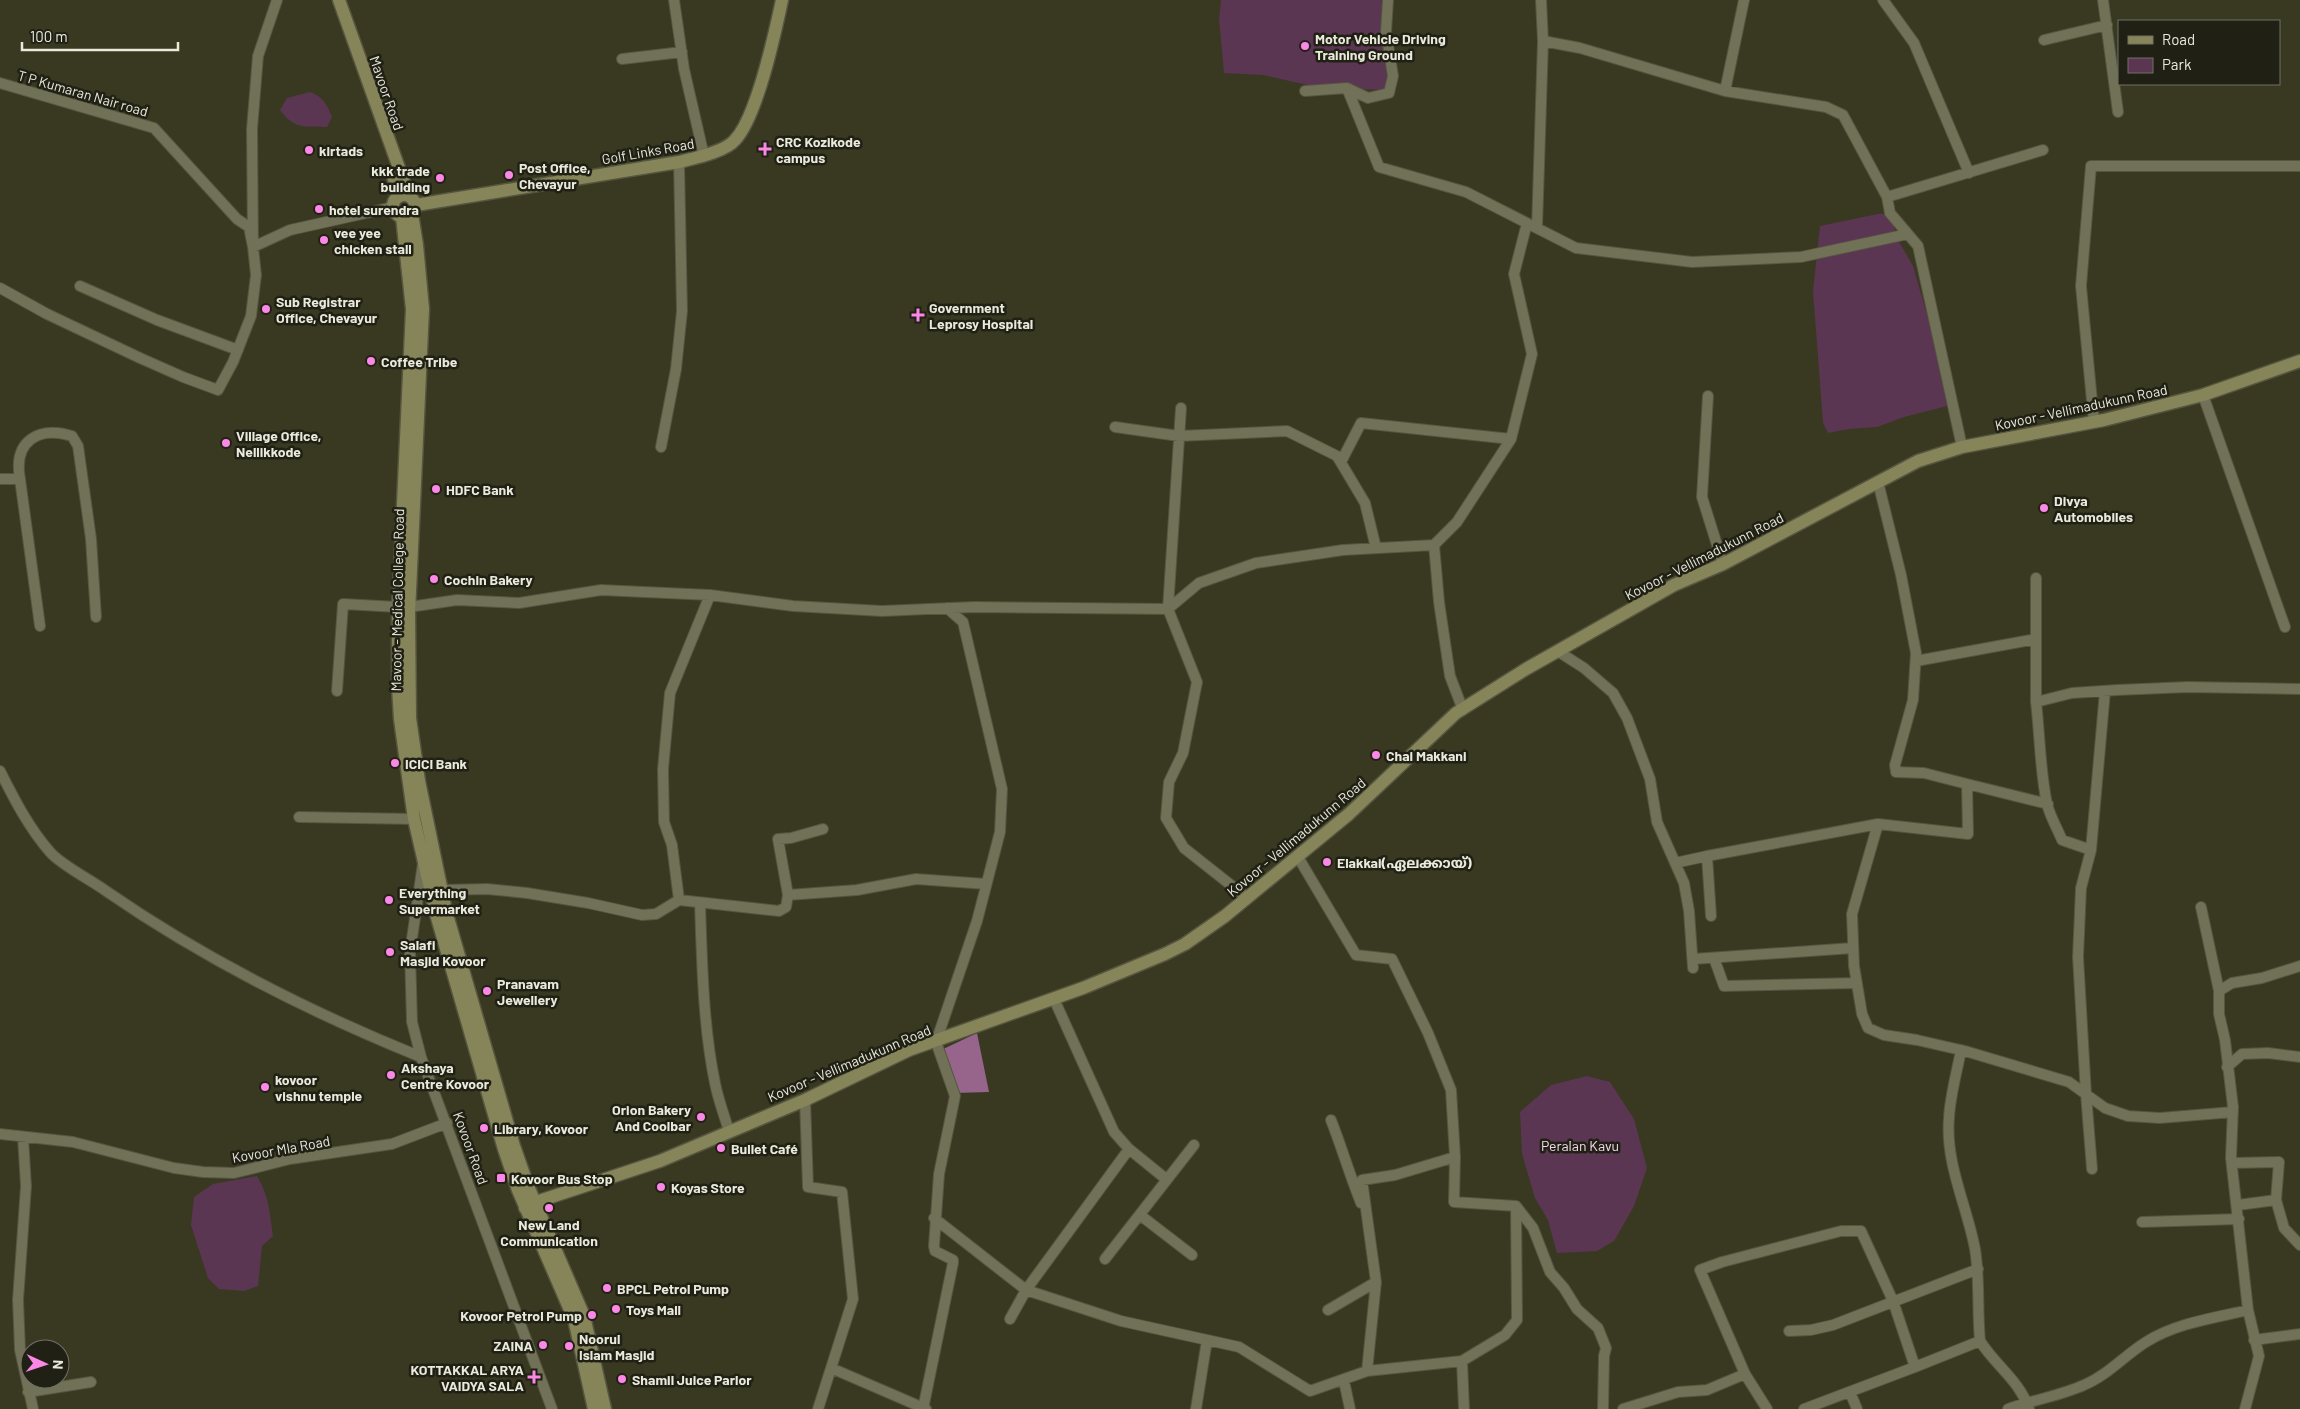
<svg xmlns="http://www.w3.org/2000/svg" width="2300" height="1409" font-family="Barlow,'Noto Sans Malayalam',sans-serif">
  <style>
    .green { fill: #5a3653 }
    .water { fill: #97648c }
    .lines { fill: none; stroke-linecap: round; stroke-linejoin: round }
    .street-casing { stroke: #555540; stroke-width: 12 }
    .secondary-casing { stroke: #555540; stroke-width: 15 }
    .street { stroke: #717157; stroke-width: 10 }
    .secondary { stroke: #868559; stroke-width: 12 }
    .poi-dot { fill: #fb87e6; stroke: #202015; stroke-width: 2 }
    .labels { text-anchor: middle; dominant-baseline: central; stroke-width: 5; stroke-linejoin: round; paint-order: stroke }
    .poi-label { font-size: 14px; font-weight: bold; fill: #e9eadb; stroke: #202015; text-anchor: start }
    .street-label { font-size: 14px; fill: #e9eadb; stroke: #202015 }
    .park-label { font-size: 14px; fill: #f6d7ee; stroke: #202015 }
  </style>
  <rect width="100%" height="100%" fill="#393921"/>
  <!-- green -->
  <path class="green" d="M 1221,0 L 1388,0 L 1388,90 L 1321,88 L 1263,75 L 1224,73 L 1219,19 Z
    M 310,92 C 323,97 327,104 332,117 L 327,127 C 305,126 295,130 280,110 L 287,98 Z
    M 1890,213 L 1898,240 L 1913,266 L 1928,318 L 1947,406 L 1904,417 L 1877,427 L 1849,429 L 1828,433 L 1823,423 L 1813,291 L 1820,226 L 1878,214 Z
    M 1587,1076 L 1610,1082 L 1634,1119 L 1647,1168 L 1634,1206 L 1614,1241 L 1597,1251 L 1557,1253 L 1548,1220 L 1535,1198 L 1522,1154 L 1520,1112 L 1551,1085 Z
    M 257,1176 C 269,1195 270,1215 273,1236 L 262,1246 L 258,1286 L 244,1291 L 219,1289 L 208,1278 L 191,1225 L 194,1197 L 213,1184 Z"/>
  <!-- water -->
  <path class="water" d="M 977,1033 L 989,1092 L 954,1093 L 937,1052 Z"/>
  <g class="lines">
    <!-- street casing -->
    <g class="street-casing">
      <path id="street" d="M 674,0 L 684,69 L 704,156
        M 1883,0 L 1914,43 L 1969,173
        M 2103,0 L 2118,112
        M 2044,40 L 2107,25
        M 1543,41 L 1580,48 L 1725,91 L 1826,107 L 1843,115 L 1887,197
        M 622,59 L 682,52
        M 0,83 L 154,128 L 237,219 L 249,227 L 253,247 L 290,230 L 393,207
        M 1347,88 L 1379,167 L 1466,192 L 1576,248 L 1692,262 L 1801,257 L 1908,234
        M 1305,91 L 1347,88 L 1368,98 L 1389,93 L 1393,76 L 1386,32 L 1388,0
        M 1725,91 L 1744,0
        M 1537,228 L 1543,41 L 1541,0
        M 80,286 L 157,320 L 238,350
        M 0,288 L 47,314 L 140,358 L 183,377 L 218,390 L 233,362 L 251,316 L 256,275 L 253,247 L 252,129 L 258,56 L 277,0
        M 2203,395 L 2285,627
        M 1708,396 L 1702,497 L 1723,564
        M 2094,422 L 2081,286 L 2091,166 L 2300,166
        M 1115,427 L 1179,436 L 1287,431 L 1337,456 L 1365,503 L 1376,548
        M 661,447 L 676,369 L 682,311 L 679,162
        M 1962,447 L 1918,246 L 1890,213 L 1887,197 L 2043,150
        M 1341,462 L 1361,423 L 1511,439
        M 0,479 L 20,479 C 13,441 38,426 72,436 L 78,446 L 91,539 L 96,617
        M 20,479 L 40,626
        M 1434,545 L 1439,602 L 1450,676 L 1463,710
        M 2036,578 L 2036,702
        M 409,607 L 457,600 L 519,603 L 601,590 L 710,595 L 793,606 L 882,611 L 974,607 L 1168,609 L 1181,408
        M 1559,652 L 1584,668 L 1613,693 L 1627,718 L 1650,779 L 1657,822 L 1684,883 L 1689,911 L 1693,968
        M 1916,661 L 2036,639
        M 337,691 L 343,604 L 398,607
        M 0,771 C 14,799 29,828 50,852 C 61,865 91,880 106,891 C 203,958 312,1013 421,1057
        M 1967,784 L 2048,804
        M 299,817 L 414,819
        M 1878,824 L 1852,914 L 1854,966 L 1862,1014 L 1868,1028 L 1884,1035 L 1917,1040 L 1965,1051 L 2069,1082 L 2105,1108 L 2128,1116 L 2160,1118 L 2233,1112
        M 2091,850 L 2105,691
        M 1707,856 L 1878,824 L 1968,834 L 1967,784 L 1924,773 L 1896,772 L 1895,765 L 1913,700 L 1916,653 L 1901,575 L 1878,482
        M 1298,857 L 1356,955 L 1392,959 L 1428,1033 L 1451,1090 L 1455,1157 L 1454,1202 L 1516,1206 L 1533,1228 L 1550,1272 L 1564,1288 L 1577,1309 L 1598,1328 L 1606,1348 L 1604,1356 L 1603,1409
        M 423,863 L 410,952 L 412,1022 L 421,1057 L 552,1409
        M 1675,863 L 1707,856 L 1711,916
        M 442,890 L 487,889 L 527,893 L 588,903 L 642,915 L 656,914 L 679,900 L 779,911 L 786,907 L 788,895 L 778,839 L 791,838 L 823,829
        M 788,895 L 857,890 L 916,879 L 986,884
        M 1246,897 L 1184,848 L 1166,818 L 1169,782 L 1183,753 L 1197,682 L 1168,609 L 1199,583 L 1256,563 L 1343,550 L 1434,545 L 1457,522 L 1511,439 L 1532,354 L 1514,274 L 1527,223
        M 679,900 L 672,845 L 664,822 L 663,769 L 670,693 L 710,595
        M 700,903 C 702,961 703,1026 715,1083 C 718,1099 724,1115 729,1131
        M 2201,907 L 2219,991
        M 1714,958 L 1724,986 L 1857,983
        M 1693,959 L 1853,948
        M 1054,999 L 1114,1132 L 1129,1149 L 1166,1179
        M 1961,1050 C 1957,1072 1950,1096 1949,1118 C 1945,1163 1967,1206 1975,1249 C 1980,1279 1977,1310 1980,1341 C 1995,1365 2020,1381 2029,1409
        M 2227,1067 L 2242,1054 L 2268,1053 L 2300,1057
        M 805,1100 L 808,1187 L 842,1192 L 853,1299 L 818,1409
        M 1331,1120 C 1342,1148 1350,1176 1361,1203
        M 0,1134 L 73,1142 L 174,1168 L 203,1172 L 234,1173 L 290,1159 L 392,1144 L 447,1123
        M 23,1137 L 26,1186 L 18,1300 L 20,1350 L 33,1409
        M 2232,1163 L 2279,1162 L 2276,1200 L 2238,1205
        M 2092,1169 L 2086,1094 L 2078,957 L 2081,888 L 2091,850 L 2062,840 C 2057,828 2050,816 2047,804 C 2040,771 2040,736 2036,702 L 2072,693 L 2117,690 L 2188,687 L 2300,689
        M 2276,1200 L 2284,1228 L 2300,1245
        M 1140,1215 L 1192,1255
        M 934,1218 L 1026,1290 L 1121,1321 L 1239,1347 L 1310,1391 L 1367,1371 L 1462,1361 L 1505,1335 L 1517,1320 L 1516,1206
        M 2142,1222 L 2239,1219
        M 1105,1259 L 1194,1145
        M 1328,1310 L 1376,1282 L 1362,1180 L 1395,1175 L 1455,1157
        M 1010,1319 L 1026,1290 L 1129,1149
        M 1789,1331 L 1811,1330 L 1833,1325 L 1978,1269
        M 2254,1340 L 2300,1334
        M 1462,1361 L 1464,1409
        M 831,1368 L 926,1409
        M 1367,1371 L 1376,1282
        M 1745,1374 L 1700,1270 L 1722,1262 L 1841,1231 L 1861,1231 L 1893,1301 L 1915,1367 L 1980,1341
        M 1344,1381 L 1350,1409
        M 28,1392 L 91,1382
        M 1850,1392 L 1857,1409
        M 923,1409 L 953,1263 L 953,1260 L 935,1251 L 934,1246 L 939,1174 L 955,1096 L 936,1042 L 977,921 L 1000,832 L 1002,789 L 963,622 L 947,608
        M 1196,1409 L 1207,1340
        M 1623,1409 L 1678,1392 L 1707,1390 L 1745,1374 L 1767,1409
        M 1804,1409 L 1915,1367
        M 2008,1409 C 2032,1400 2060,1396 2084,1385 C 2108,1375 2125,1355 2146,1342 C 2176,1323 2214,1318 2248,1310
        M 2245,1409 L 2259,1356 L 2248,1310 L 2231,1158 L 2233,1107 L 2225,1040 L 2219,1014 L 2219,991 L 2232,983 L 2262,978 L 2300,966"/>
    </g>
    <!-- secondary casing -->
    <g class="secondary-casing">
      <path id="secondary" d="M 339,0 L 409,196
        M 392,174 L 400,196
        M393 206a11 11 0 1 1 22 0a11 11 0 1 1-22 0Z
        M 416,205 L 679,162 C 694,158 725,152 735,140 C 757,117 775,33 782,0
        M 412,214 L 417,245 L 423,309 L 409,613 L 410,718 L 419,781 L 446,911 L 514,1146 L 528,1186 L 584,1316 L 605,1409
        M 402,217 L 412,309 L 398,613 L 398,687 L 400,719 L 414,819 L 436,914 L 504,1149 L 518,1190 L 574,1319 L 594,1409
        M 525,1208 L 542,1200 L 660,1161 L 805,1100 L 909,1050 L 1083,988 L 1165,954 L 1185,944 L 1225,916 L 1349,814 L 1456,713 L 1526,669 L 1674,585 L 1723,564 L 1918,461 L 1962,447 L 2104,420 L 2203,395 L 2300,361"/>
    </g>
    <!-- street -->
    <use href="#street" class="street"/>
    <!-- secondary -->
    <use href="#secondary" class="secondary"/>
  </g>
  <!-- markers -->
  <g class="poi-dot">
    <circle cx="1305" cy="46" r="5"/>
    <path d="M762.5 141.5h5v5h5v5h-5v5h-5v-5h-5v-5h5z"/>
    <circle cx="309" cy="150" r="5"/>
    <circle cx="509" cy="175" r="5"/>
    <circle cx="440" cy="178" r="5"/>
    <circle cx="319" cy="209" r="5"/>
    <circle cx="324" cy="240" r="5"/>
    <circle cx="266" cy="309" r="5"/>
    <path d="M915.5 307.5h5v5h5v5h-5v5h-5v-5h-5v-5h5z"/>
    <circle cx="371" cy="361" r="5"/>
    <circle cx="226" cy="443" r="5"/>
    <circle cx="436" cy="489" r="5"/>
    <circle cx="2044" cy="508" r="5"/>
    <circle cx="434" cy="579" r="5"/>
    <circle cx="1376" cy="755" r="5"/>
    <circle cx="395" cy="763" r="5"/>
    <circle cx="1327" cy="862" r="5"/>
    <circle cx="389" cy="900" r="5"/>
    <circle cx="390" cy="952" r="5"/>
    <circle cx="487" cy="991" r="5"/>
    <circle cx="391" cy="1075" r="5"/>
    <circle cx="265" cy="1087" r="5"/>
    <circle cx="701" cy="1117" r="5"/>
    <circle cx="484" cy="1128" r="5"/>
    <circle cx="721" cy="1148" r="5"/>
    <rect x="496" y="1173" width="10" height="10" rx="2.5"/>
    <circle cx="661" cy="1187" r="5"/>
    <circle cx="549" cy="1208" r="5"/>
    <circle cx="607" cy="1288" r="5"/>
    <circle cx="616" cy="1309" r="5"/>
    <circle cx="592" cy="1315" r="5"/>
    <circle cx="543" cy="1345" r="5"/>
    <circle cx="569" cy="1346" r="5"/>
    <path d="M531.5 1369.5h5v5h5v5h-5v5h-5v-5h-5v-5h5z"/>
    <circle cx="622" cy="1379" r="5"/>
  </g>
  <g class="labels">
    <!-- poi labels -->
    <g class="poi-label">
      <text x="1315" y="38">Motor Vehicle Driving<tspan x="1315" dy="16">Training Ground</tspan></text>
      <text x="776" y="141">CRC Kozikode<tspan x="776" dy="16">campus</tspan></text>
      <text x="319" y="150">kirtads</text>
      <text x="519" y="167">Post Office,<tspan x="519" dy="16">Chevayur</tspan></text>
      <text x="430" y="170" text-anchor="end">kkk trade<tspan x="430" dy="16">building</tspan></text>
      <text x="329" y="209">hotel surendra</text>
      <text x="334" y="232">vee yee<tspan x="334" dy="16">chicken stall</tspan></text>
      <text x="276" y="301">Sub Registrar<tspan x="276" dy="16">Office, Chevayur</tspan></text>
      <text x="929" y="307">Government<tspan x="929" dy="16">Leprosy Hospital</tspan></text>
      <text x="381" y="361">Coffee Tribe</text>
      <text x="236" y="435">Village Office,<tspan x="236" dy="16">Nellikkode</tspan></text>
      <text x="446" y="489">HDFC Bank</text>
      <text x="2054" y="500">Divya<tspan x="2054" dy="16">Automobiles</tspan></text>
      <text x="444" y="579">Cochin Bakery</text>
      <text x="1386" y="755">Chai Makkani</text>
      <text x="405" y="763">ICICI Bank</text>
      <text x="1337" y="862">Elakkai(ഏലക്കായ്)</text>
      <text x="399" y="892">Everything<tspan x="399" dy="16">Supermarket</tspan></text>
      <text x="400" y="944">Salafi<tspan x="400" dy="16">Masjid Kovoor</tspan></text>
      <text x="497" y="983">Pranavam<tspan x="497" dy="16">Jewellery</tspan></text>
      <text x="401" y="1067">Akshaya<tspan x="401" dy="16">Centre Kovoor</tspan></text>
      <text x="275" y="1079">kovoor<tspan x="275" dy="16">vishnu temple</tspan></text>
      <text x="691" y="1109" text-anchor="end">Orion Bakery<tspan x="691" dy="16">And Coolbar</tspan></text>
      <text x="494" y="1128">Library, Kovoor</text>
      <text x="731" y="1148">Bullet Café</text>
      <text x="511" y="1178">Kovoor Bus Stop</text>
      <text x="671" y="1187">Koyas Store</text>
      <text x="549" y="1224" text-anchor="middle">New Land<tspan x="549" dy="16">Communication</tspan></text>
      <text x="617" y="1288">BPCL Petrol Pump</text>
      <text x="626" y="1309">Toys Mall</text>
      <text x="582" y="1315" text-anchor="end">Kovoor Petrol Pump</text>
      <text x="579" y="1338">Noorul<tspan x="579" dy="16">Islam Masjid</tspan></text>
      <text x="533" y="1345" text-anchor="end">ZAINA</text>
      <text x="524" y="1369" text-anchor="end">KOTTAKKAL ARYA<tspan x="524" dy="16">VAIDYA SALA</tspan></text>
      <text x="632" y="1379">Shamil Juice Parlor</text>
    </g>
    <!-- street labels -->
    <g class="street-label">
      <text transform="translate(83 93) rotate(16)">T P Kumaran Nair road</text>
      <text transform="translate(387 93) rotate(71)">Mavoor Road</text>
      <text transform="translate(648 151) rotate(-10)">Golf Links Road</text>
      <text transform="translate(2081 407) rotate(-12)">Kovoor - Vellimadukunn Road</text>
      <text transform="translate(1704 556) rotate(-27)">Kovoor - Vellimadukunn Road</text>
      <text transform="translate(397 600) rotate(-89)">Mavoor - Medical College Road</text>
      <text transform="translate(1296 837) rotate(-40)">Kovoor - Vellimadukunn Road</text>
      <text transform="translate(849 1063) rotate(-23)">Kovoor - Vellimadukunn Road</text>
      <text transform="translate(471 1148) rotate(70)">Kovoor Road</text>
      <text transform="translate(281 1149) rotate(-10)">Kovoor Mla Road</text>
    </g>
    <!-- park labels -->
    <g class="park-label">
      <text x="1580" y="1145">Peralan Kavu</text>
    </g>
  </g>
  <!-- legend -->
  <rect x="2118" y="20" width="162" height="65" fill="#202015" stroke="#707164"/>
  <rect x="2128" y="36" width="25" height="8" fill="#868559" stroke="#707164"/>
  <text x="2162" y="45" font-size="15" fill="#e9eadb">Road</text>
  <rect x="2128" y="58" width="25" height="15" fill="#5a3653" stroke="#707164"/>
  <text x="2162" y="70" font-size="15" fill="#e9eadb">Park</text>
  <!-- north arrow -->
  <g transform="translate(45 1364) rotate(93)"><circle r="24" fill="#202015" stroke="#707164"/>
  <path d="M0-4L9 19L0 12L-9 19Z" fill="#fb87e6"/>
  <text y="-8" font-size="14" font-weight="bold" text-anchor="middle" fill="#e9eadb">N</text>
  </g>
  <!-- scale -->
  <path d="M22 42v8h156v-8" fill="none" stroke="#e9eadb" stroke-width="2.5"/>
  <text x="30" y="42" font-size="15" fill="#e9eadb" stroke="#202015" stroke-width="4" paint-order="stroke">100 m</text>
</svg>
